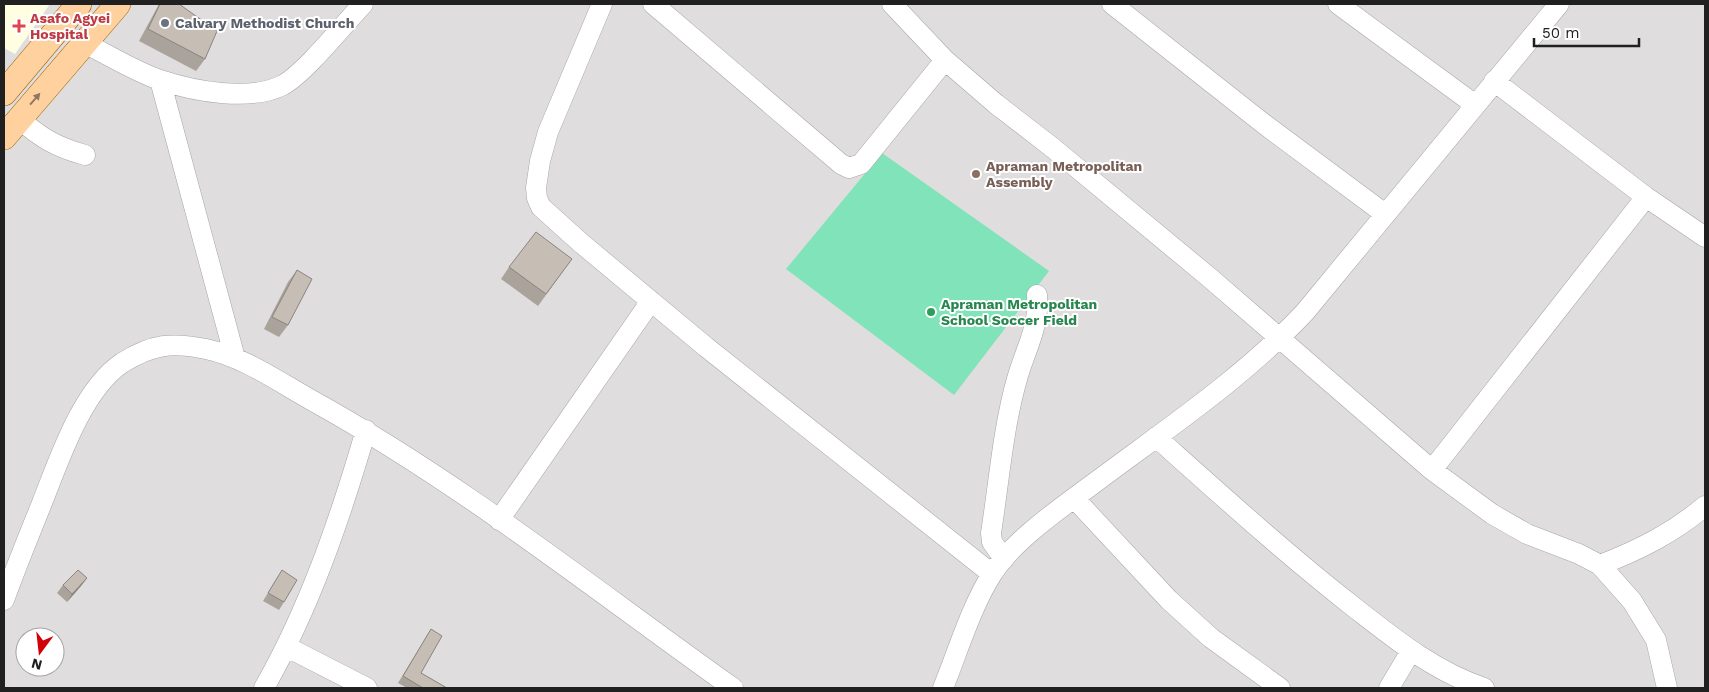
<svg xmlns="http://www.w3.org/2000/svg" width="1709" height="692" font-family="'Work Sans',sans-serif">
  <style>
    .residential { fill: #dfdddd; fill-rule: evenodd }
    .education { fill: #fffee2 }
    .pitch { fill: #81e3ba }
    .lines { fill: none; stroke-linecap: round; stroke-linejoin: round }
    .minor-casing { stroke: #a7a7a7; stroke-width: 21 }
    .major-casing { stroke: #9d6300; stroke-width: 26 }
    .minor { stroke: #fff; stroke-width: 20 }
    .major { stroke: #ffd19e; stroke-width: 25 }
    .wall { fill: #aaa39c }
    .shaded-wall { fill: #8b847f }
    .building { fill: #c6bdb5; stroke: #8b847f }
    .oneway { fill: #90785f }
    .worship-dot { fill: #6b7280; stroke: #fff; stroke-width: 2 }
    .health-dot { fill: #e0444e; stroke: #fff; stroke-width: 2 }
    .education-dot { fill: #8d6e63; stroke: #fff; stroke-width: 2 }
    .leisure-dot { fill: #2e9e5b; stroke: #fff; stroke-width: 2 }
    .labels { text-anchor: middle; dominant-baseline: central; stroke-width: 4; stroke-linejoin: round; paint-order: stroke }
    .health-label { font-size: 14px; font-weight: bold; fill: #be3a42; stroke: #fff; text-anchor: start }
    .worship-label { font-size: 14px; font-weight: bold; fill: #5b616d; stroke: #fff; text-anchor: start }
    .education-label { font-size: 14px; font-weight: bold; fill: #785e54; stroke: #fff; text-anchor: start }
    .leisure-label { font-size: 14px; font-weight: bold; fill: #27864d; stroke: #fff; text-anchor: start }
  </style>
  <rect width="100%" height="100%" fill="#f1ede7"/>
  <!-- residential -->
  <path class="residential" d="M 4,4 L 1705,4 L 1705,688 L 4,688 ZM 25,637 L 55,637 L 55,667 L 25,667 Z"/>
  <!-- education -->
  <path class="education" d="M 4,4 L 50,4 L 15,54 L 4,48 Z"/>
  <!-- pitch -->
  <path class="pitch" d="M 882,153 L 1049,271 L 954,395 L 786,269 Z"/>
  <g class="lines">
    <!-- minor casing -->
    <g class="minor-casing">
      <path id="minor" d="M 602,4 L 548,132 L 540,161 L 536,188 L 537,198 L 541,207 L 581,243 L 706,347 L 992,574
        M 653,4 L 841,164 L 849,168 L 861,164 L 945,60
        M 892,4 L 945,60 L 996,104 L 1053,148 L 1210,278 L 1432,470 L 1492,514 L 1527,534 L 1579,554 L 1600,565 C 1639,550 1673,533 1705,506
        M 1112,4 L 1264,124 L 1385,214
        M 1338,4 L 1474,104
        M 84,43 C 109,55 134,71 160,80 C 193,91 250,102 283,85 C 305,73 344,24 363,4
        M 160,80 L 235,358
        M 1494,81 L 1646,197 L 1705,237
        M 18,118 C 41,138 56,147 85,155
        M 1156,437 C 1221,495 1286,554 1355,608 C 1396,640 1434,671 1484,688
        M 1432,470 L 1646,197
        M 1074,498 L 1169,600 L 1211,638 L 1280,688
        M 499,520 L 651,301
        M 1004,559 L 992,542 L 991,533 C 999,482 1003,428 1017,379 C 1025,350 1040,326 1037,295
        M 1600,565 L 1632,601 L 1656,640 L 1667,688
        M 4,600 C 16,567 29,535 42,503 C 59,460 82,390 122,363 C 152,344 172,342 206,349 C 244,357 279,382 313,401 C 461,483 595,590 733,688
        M 287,647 L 367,688
        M 264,688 C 310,607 340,519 366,430
        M 943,688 C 958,651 971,607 992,574 C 1013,540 1065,505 1097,481 C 1168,428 1244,377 1305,312 L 1559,4
        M 1389,688 L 1411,651"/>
    </g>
    <!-- major casing -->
    <g class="major-casing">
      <path id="major" d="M 4,93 L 79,4
        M 4,137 L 118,4"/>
    </g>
    <!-- minor -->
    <use href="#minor" class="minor"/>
    <!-- major -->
    <use href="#major" class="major"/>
  </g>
  <!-- wall -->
  <path class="wall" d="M 159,4 L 179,4 L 205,59 L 196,71 L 139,41 Z
    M 509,267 L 564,270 L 538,306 L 501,279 Z
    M 297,270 L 288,325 L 279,337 L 264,329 L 288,282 Z
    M 282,570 L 284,602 L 279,610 L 263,601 Z
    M 87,578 L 81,586 L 67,602 L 57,593 L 63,585 Z
    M 431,629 L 421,673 L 447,688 L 407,688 L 398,683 Z"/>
  <!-- shaded-wall -->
  <path class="shaded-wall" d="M 87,578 L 81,586 L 67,602 L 72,594 Z"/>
  <!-- building -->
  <path class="building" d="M 160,4 L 179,4 L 217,31 L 205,59 L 148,29 Z
    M 536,232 L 572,259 L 546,294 L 509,267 Z
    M 297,270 L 312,279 L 288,325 L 272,317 Z
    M 78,570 L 87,578 L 72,594 L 63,585 Z
    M 282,570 L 297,580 L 284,602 L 268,593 Z
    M 431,629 L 442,636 L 421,673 L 447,688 L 423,688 L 403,676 Z"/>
  <!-- one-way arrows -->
  <defs><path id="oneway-solid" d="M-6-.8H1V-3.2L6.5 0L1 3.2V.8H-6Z" transform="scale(1.25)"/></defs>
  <use class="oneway" href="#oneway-solid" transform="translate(35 99) rotate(-49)"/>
  <!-- markers -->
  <circle class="worship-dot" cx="165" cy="23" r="5"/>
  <path class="health-dot" d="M16.5 18.5h5v5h5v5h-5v5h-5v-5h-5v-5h5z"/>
  <circle class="education-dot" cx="976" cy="174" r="5"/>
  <circle class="leisure-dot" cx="931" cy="312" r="5"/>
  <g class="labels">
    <!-- health labels -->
    <g class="health-label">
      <text x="30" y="18">Asafo Agyei<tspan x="30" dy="16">Hospital</tspan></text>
    </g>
    <!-- worship labels -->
    <g class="worship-label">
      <text x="175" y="23">Calvary Methodist Church</text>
    </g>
    <!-- education labels -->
    <g class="education-label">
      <text x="986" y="166">Apraman Metropolitan<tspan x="986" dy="16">Assembly</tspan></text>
    </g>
    <!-- leisure labels -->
    <g class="leisure-label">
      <text x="941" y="304">Apraman Metropolitan<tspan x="941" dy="16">School Soccer Field</tspan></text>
    </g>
  </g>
  <!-- border -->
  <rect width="1709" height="692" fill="none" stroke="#202020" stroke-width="10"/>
  <!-- north arrow -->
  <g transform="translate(40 652) rotate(195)"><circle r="24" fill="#ffffff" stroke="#a6a6a6"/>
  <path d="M0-4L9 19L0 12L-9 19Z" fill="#d10008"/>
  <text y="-8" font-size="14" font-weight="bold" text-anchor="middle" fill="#202020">N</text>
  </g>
  <!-- scale -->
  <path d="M1534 38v8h105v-8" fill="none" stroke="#202020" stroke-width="2.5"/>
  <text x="1542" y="38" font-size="15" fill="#202020" stroke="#ffffff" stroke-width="4" paint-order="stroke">50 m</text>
</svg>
